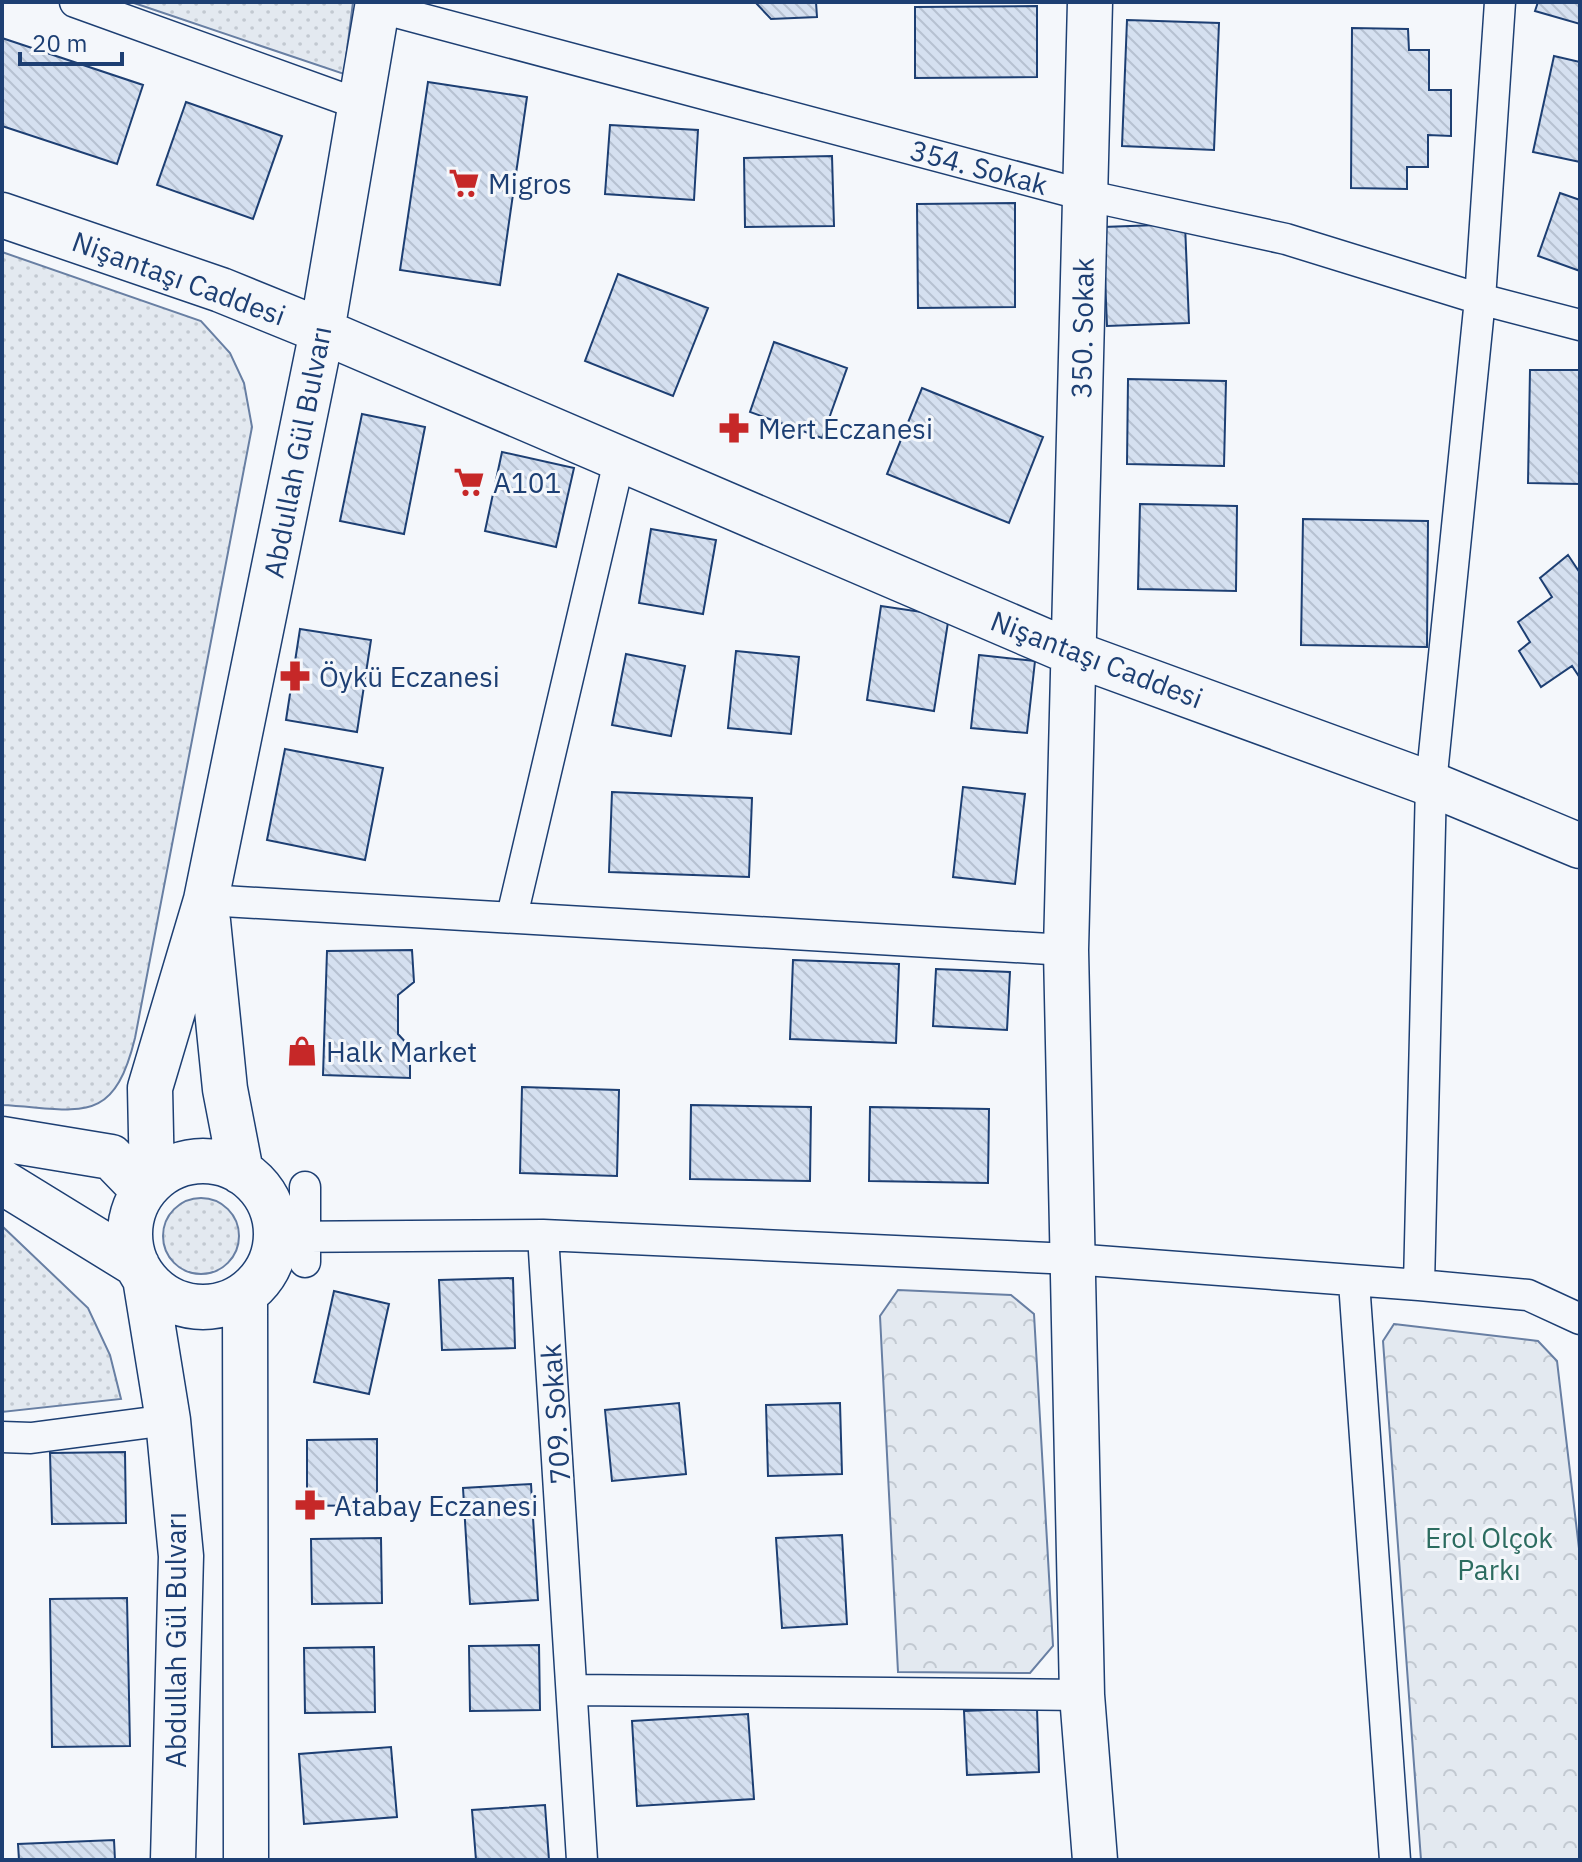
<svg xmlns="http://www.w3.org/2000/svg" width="1582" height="1862" font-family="'IBM Plex Sans',sans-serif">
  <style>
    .grass { fill: url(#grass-dots); stroke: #687fa3; stroke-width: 2 }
    .park { fill: url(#park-crowns); stroke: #687fa3; stroke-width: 2 }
    .building { fill: url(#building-back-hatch); stroke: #1d3f73; stroke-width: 2 }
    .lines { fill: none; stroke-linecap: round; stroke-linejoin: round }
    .street-casing { stroke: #1d3f73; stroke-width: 33 }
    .secondary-casing { stroke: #1d3f73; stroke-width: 47 }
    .street { stroke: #f4f7fb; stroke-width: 30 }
    .secondary { stroke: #f4f7fb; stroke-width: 44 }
    .labels { text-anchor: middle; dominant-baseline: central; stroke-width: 6; stroke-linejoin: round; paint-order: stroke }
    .street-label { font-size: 28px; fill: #1d3f73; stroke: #f4f7fb }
    .poi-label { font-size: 28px; fill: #1d3f73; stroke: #f4f7fb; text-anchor: start }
    .park-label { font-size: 28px; fill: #2c6c60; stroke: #f4f7fb }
  </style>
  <defs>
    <pattern id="grass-dots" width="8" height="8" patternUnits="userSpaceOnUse" patternTransform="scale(2)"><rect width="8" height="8" fill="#e3e9f0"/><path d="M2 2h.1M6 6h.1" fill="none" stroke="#c2c9d1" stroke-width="1.8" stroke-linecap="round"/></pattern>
    <pattern id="park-crowns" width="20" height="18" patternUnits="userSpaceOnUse" patternTransform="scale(2)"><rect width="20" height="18" fill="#e3e9f0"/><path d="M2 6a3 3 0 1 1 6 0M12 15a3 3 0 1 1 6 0" fill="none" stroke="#c2c9d1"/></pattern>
    <pattern id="building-back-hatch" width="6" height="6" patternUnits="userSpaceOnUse" patternTransform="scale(2)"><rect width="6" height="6" fill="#d5e0f0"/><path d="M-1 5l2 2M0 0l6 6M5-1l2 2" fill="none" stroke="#b6c1d1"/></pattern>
  </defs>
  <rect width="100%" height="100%" fill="#f4f7fb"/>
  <!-- grass -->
  <path class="grass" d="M 131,2 L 353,2 L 344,74 Z
    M 2,252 L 201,321 L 230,353 L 244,383 L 252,427 L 135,1038 C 113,1128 80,1109 2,1105 Z
    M163 1236a38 38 0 1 1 76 0a38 38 0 1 1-76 0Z
    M 2,1226 L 88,1308 L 110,1355 L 121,1399 L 2,1412 Z"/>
  <!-- park -->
  <path class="park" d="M 898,1290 L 1011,1295 L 1034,1314 L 1053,1646 L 1030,1673 L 898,1672 L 880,1316 Z
    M 1394,1324 L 1538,1341 L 1557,1361 L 1580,1557 L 1580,1860 L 1421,1860 L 1383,1341 Z"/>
  <!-- building -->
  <path class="building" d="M 755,2 L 816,2 L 817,17 L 771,19 Z
    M 1538,2 L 1580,2 L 1580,24 L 1535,11 Z
    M 1037,6 L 1037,77 L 915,78 L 915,7 Z
    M 1127,20 L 1219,23 L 1214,150 L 1122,146 Z
    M 1352,28 L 1408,29 L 1409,50 L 1429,50 L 1429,90 L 1451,90 L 1451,136 L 1428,135 L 1428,167 L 1407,167 L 1407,189 L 1351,188 Z
    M 2,38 L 143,85 L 117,164 L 2,126 Z
    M 1554,56 L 1580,62 L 1580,162 L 1533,152 Z
    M 428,82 L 527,97 L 500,285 L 400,270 Z
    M 186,102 L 282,136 L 253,219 L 157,185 Z
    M 610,125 L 698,130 L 694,200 L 605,194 Z
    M 832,156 L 834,226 L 745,227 L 744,158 Z
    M 1560,193 L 1580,200 L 1580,271 L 1538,256 Z
    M 1015,203 L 1015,307 L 918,308 L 917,204 Z
    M 1185,224 L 1189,323 L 1107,326 L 1103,227 Z
    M 618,274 L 708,308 L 673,396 L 585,361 Z
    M 774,342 L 847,368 L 822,438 L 750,412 Z
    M 1530,370 L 1580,370 L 1580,484 L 1528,483 Z
    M 1128,379 L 1226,381 L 1224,466 L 1127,464 Z
    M 922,388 L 1043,437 L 1009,523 L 887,474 Z
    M 362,414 L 425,427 L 404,534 L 340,521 Z
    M 502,452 L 574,468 L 556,547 L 485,531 Z
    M 1140,504 L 1237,506 L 1236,591 L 1138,589 Z
    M 1303,519 L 1428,521 L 1427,647 L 1301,645 Z
    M 651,529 L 716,540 L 703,614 L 639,603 Z
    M 1568,555 L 1580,573 L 1580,678 L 1572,666 L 1541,687 L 1519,651 L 1530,642 L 1518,622 L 1552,597 L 1540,578 Z
    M 881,606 L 949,616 L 934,711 L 867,700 Z
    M 300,629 L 371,640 L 357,732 L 286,720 Z
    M 736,651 L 799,657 L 791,734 L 728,728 Z
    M 626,654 L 685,666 L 671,736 L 612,725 Z
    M 979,655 L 1035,661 L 1027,733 L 971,728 Z
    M 285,749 L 383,768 L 365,860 L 267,840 Z
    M 963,787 L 1025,794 L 1015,884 L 953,877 Z
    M 612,792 L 752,798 L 749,877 L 609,872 Z
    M 412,950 L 414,982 L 398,995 L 398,1034 L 410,1047 L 410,1078 L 323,1075 L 327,951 Z
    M 793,960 L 899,964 L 896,1043 L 790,1039 Z
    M 936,969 L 1010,972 L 1007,1030 L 933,1026 Z
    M 522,1087 L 619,1090 L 617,1176 L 520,1173 Z
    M 691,1105 L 811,1107 L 810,1181 L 690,1179 Z
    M 870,1107 L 989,1109 L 988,1183 L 869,1181 Z
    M 513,1278 L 515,1348 L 442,1350 L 439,1280 Z
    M 334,1291 L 389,1304 L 369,1394 L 314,1382 Z
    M 679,1403 L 686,1474 L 612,1481 L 605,1410 Z
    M 840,1403 L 842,1474 L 768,1476 L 766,1405 Z
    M 377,1439 L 377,1505 L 307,1506 L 307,1440 Z
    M 125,1452 L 126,1523 L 52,1524 L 50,1453 Z
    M 531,1484 L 538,1600 L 470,1604 L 463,1488 Z
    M 842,1535 L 847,1624 L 782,1628 L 776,1538 Z
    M 381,1538 L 382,1603 L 312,1604 L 311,1539 Z
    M 127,1598 L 130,1746 L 52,1747 L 50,1599 Z
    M 539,1645 L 540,1710 L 470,1711 L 469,1646 Z
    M 374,1647 L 375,1712 L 305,1713 L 304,1648 Z
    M 1037,1708 L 1039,1772 L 967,1775 L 964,1711 Z
    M 748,1714 L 754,1799 L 637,1806 L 632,1721 Z
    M 391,1747 L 397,1817 L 304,1824 L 299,1754 Z
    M 545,1805 L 549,1860 L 476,1860 L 472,1810 Z
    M 114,1840 L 115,1860 L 19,1860 L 18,1844 Z"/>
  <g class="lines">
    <!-- street casing -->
    <g class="street-casing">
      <path id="street" d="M 75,2 L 361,105
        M 377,7 L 1084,195 L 1286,239 L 1480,299 L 1580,325
        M 206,900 L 1066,950
        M 512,916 L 619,461
        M 543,1235 L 1072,1259 L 1419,1285 L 1528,1295 L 1580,1319
        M 276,1237 L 543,1235 L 582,1860
        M 305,1262 L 305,1187
        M 1354,1282 L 1395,1860
        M 1419,1285 L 1431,784 L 1480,299 L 1500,2
        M 2,1437 L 31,1438 L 168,1420
        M 574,1690 L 1082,1695"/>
    </g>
    <!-- secondary casing -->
    <g class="secondary-casing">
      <path id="secondary" d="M 1090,2 L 1066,950 L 1082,1695 L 1095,1860
        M 2,215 L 221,290 L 322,331 L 1075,654 L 1431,784 L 1580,846
        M 208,921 L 225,1089 L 241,1172
        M 2,1139 L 111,1157 L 144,1191
        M130 1234a73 73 0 1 1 146 0a73 73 0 1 1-146 0Z
        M 152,1181 L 150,1088 L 206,900 L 322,331 L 378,2
        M 2,1182 L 137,1265
        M 145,1278 L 168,1420 L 181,1556 L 173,1860
        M 245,1294 L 246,1860"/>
    </g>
    <!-- street -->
    <use href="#street" class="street"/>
    <!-- secondary -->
    <use href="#secondary" class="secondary"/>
  </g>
  <!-- icons -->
  <defs>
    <g id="supermarket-bare" transform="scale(2.4)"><path d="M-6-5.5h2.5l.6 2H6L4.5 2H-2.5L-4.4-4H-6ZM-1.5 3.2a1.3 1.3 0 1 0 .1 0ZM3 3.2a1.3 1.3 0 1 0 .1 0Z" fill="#c62828" stroke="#f4f7fb" stroke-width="2.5" paint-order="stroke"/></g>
    <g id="pharmacy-bare" transform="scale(2.4)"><path d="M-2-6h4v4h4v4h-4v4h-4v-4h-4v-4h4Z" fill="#c62828" stroke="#f4f7fb" stroke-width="2.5" paint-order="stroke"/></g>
    <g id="shop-bare" transform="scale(2.4)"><path d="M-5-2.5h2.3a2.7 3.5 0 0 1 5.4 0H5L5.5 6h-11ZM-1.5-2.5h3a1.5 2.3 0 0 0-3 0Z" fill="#c62828" stroke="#f4f7fb" stroke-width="2.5" paint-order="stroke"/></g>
  </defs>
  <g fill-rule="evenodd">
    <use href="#supermarket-bare" x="464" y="183"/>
    <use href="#pharmacy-bare" x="734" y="428"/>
    <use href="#supermarket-bare" x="469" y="482"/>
    <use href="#pharmacy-bare" x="295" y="676"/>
    <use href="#shop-bare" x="302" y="1051"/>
    <use href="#pharmacy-bare" x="310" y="1505"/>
  </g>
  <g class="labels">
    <!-- street labels -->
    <g class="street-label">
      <text transform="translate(979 167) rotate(15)">354. Sokak</text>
      <text transform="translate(179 278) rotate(20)">Nişantaşı Caddesi</text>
      <text transform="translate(1082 328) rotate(-89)">350. Sokak</text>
      <text transform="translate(297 452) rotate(-79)">Abdullah Gül Bulvarı</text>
      <text transform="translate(1097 659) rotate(21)">Nişantaşı Caddesi</text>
      <text transform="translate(555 1414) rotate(-94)">709. Sokak</text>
      <text transform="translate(175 1640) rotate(-90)">Abdullah Gül Bulvarı</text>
    </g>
    <!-- poi labels -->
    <g class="poi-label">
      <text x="488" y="183">Migros</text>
      <text x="758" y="428">Mert Eczanesi</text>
      <text x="493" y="482">A101</text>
      <text x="319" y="676">Öykü Eczanesi</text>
      <text x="326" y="1051">Halk Market</text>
      <text x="334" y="1505">Atabay Eczanesi</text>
    </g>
    <!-- park labels -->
    <g class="park-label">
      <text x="1489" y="1537">Erol Olçok<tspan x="1489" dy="32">Parkı</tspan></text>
    </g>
  </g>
  <!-- border -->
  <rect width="1582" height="1862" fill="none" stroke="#1d3f73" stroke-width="8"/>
  <!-- scale -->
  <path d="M20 52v12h102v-12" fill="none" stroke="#1d3f73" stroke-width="4"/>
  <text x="32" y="52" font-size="24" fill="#1d3f73" stroke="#f4f7fb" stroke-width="6" paint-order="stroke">20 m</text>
</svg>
